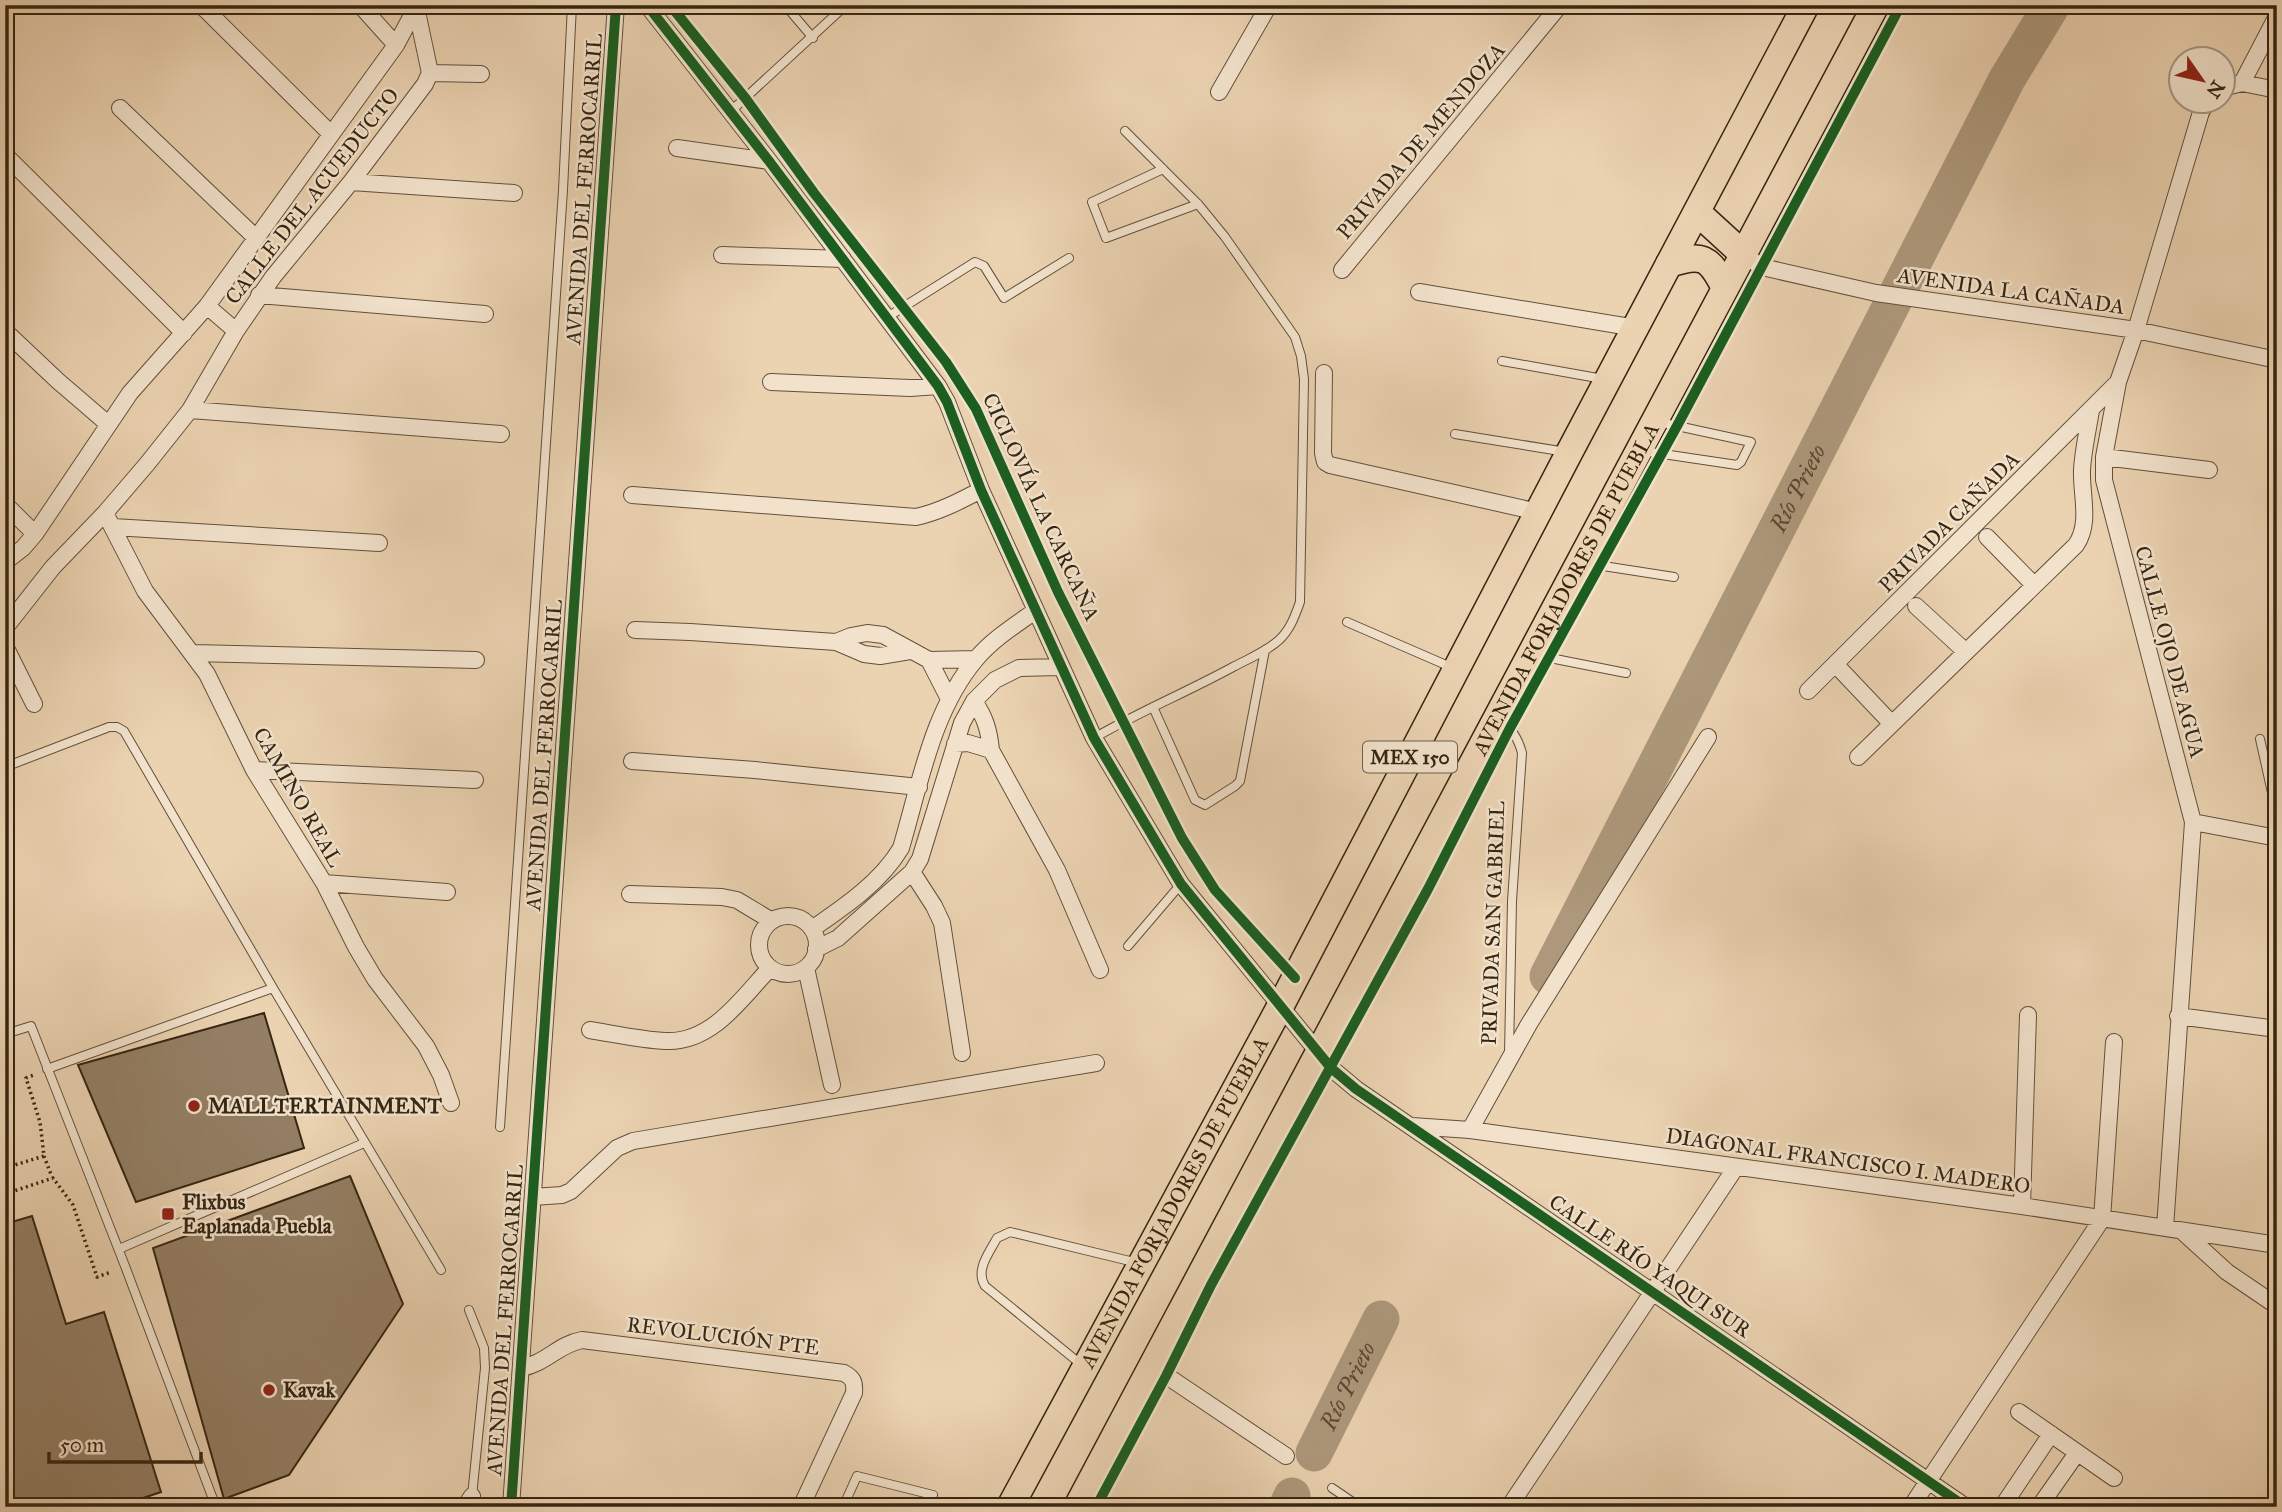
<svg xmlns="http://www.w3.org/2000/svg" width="2282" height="1512" font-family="'IM FELL Great Primer',serif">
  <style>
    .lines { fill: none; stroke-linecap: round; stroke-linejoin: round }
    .river { stroke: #ad987b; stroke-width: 37 }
    .building { fill: #947f65; stroke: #352612; stroke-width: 2 }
    .service-casing { stroke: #62513a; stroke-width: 10 }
    .minor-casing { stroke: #62513a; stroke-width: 18 }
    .primary-casing { stroke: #352612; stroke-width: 29 }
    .path { stroke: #352612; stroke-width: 3.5; stroke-dasharray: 2 3.5; stroke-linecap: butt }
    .service { stroke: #f2e2cc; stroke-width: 8 }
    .minor { stroke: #f2e2cc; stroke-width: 16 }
    .primary { stroke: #ebd2b1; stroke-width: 26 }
    .cycleway-casing { stroke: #f2e2cc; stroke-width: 15 }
    .cycleway { stroke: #1b5e20; stroke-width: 10 }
    .poi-dot { fill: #8f2418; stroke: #f2e2cc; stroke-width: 2.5 }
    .labels { text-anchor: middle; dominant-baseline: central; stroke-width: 5; stroke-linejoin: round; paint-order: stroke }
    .shield { fill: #f2e2cc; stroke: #6e5e4a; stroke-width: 2 }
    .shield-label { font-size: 19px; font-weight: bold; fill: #352612 }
    .street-label { font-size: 21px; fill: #352612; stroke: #f2e2cc }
    .poi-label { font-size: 21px; font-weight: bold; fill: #352612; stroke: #f2e2cc; text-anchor: start }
    .water-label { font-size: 23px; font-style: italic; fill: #594832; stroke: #f2e2cc }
  </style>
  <rect width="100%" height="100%" fill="#ebd2b1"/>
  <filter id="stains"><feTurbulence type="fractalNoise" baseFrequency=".00286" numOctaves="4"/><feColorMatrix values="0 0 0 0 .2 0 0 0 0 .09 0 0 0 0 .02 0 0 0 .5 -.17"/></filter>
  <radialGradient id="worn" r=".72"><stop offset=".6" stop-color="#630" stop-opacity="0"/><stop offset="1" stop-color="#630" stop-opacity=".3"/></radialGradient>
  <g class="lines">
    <!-- river -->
    <g class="river">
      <path id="s1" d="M 1548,976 L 2007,79 L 2052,5"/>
      <path id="s2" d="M 1314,1453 L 1381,1319"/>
      <path d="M 1287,1507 L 1292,1496"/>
    </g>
  </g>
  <!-- building -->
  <path class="building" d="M 264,1013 L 304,1148 L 136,1202 L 78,1065 Z
    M 350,1176 L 403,1304 L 289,1475 L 224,1499 L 153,1248 Z
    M 32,1216 L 66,1324 L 104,1312 L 161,1492 L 116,1507 L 5,1507 L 5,1224 Z"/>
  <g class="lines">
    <!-- service casing -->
    <g class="service-casing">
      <path id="service" d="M 785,5 L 813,38
        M 730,112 L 846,5
        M 1163,169 L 1092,202 L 1106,238 L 1198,204
        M 886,318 L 975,262 L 984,266 L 1004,298 L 1069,258
        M 1502,361 L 1603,379
        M 1455,434 L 1566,452
        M 1643,451 L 1737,465 L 1741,462 L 1751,442 L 1659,422
        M 1584,563 L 1674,577
        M 1347,622 L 1453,668
        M 1535,655 L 1626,673
        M 1153,707 L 1195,800 L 1205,805 L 1235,786 L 1240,781 L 1265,650
        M 1499,719 C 1512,729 1518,738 1522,753 L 1512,901 L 1509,1054
        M 1094,738 C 1139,712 1187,692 1233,667 C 1248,659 1266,652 1279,640 C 1290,630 1295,616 1300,602 L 1304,379 L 1301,356 L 1295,337 L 1225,237 L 1198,204 L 1125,131
        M 2260,739 L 2277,815
        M 5,767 L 109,727 L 117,727 L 124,731 L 273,988 L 47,1069
        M 1128,946 L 1181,884
        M 273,988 L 441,1270
        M 5,1028 L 15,1031 L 31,1026 L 125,1266 L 216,1507
        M 500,1127 L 563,190 L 572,5
        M 119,1249 L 364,1143
        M 469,1310 L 484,1348 L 485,1368 L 472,1496
        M 1083,1366 L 985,1286 C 975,1270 989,1253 997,1238 L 1010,1232 L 1138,1263
        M 1332,1488 L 1360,1507
        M 843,1507 L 857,1476 L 933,1495 L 927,1507"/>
    </g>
    <!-- minor casing -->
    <g class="minor-casing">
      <path id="minor" d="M 201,5 L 331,134
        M 360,5 L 396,45
        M 647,5 L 769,161 L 938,386 L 947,402 L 981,490 L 1094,738 L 1181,884 L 1331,1068 L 1356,1089 L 1966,1507
        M 430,73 L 481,74
        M 2242,83 L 2277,90
        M 2222,88 L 2242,83 L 2277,16
        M 1219,92 L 1269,5
        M 120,108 L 256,238
        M 677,148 L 769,161
        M 5,155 L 184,333
        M 351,182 L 514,193
        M 722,255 L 843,259
        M 1744,255 L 1762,267 L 1876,293 L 2136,330 L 2277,360
        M 1342,270 L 1560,5
        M 1419,292 L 1636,328
        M 259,295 L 485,314
        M 207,306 L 236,331
        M 5,331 L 58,381 L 108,424
        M 1324,373 L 1323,453 L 1325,462 L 1330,465 L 1538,512
        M 771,382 L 910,388 L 938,386
        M 190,410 L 501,434
        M 2104,457 L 2209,470
        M 632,495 L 916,517 C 939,512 960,501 981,490
        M 5,504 L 35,534
        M 105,513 L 145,591 L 207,674 L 254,770 L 324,883 L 356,947 L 375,979 L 426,1046 L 441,1075 L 451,1103
        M 113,527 L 379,543
        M 1987,537 L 2034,585
        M 5,562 L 23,548 L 35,534 L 130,393 L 207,306 L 396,45 L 417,6
        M 1916,606 L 1966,652
        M 5,628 L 53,567 L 105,513 L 147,464 L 190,410 L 236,331 L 273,277 L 351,182 L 425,84 L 430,73 L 416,7
        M 635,630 L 690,632 L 836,642 L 864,654 L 880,656 L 910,651
        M 836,642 L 851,636 L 867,633 L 883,635 L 929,660 L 976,659
        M 5,646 L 34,704
        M 193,653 L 476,660
        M 929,660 L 949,699
        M 1836,665 L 1892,724
        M 1808,691 L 2118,382
        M 974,701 C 985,717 989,730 991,750 L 1057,870 L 1100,970
        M 955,744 L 968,743 L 991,750
        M 1858,757 L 2076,545 C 2091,523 2081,495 2082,470 C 2083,450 2088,430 2091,410
        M 632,761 L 755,770 L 919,787
        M 254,770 L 475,780
        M 2193,822 L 2277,838
        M 912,872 L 934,906 L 942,923 L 962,1053
        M 324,883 L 447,892
        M 630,894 L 722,897 L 737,900 L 772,921
        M759 945a29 29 0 1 1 58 0a29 29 0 1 1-58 0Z
        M 812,929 C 844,907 881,882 901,848 C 920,784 932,711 976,659 C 993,639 1014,626 1035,611
        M 816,949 L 838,938 L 912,872 L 920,859 L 962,723 L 974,701 L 995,680 L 1019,668 L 1060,667
        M 806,968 L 832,1085
        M 2178,1016 L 2277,1029
        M 590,1030 C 615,1034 641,1040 666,1041 C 712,1043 742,998 770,968
        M 1412,1126 L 1470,1130 L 2022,1206 L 2277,1245
        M 1470,1130 L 1529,1024 L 1708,737
        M 533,1197 L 562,1195 L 571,1191 L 617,1148 L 633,1141 L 1096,1063
        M 2022,1206 L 2028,1015
        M 2165,1228 L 2193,822 L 2104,480 L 2104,457 L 2118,382 L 2136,330 L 2201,112 L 2207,102
        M 2182,1231 L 2227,1272 L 2277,1306
        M 1152,1366 L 1286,1456
        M 521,1368 C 545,1364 559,1344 582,1340 L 844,1373 C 853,1378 855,1382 854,1393 L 801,1507
        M 2019,1412 L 2114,1478
        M 465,1507 L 472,1496
        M 511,1507 L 616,5
        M 1509,1507 L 1736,1167
        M 1911,1507 L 2102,1219 L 2114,1042
        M 2002,1507 L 2051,1434
        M 2039,1507 L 2077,1453"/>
    </g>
    <!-- primary casing -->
    <g class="primary-casing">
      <g id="primary">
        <path d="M 1697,212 L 1744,255"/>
        <path d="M 1669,264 C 1703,253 1709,257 1725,288"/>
        <path id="s3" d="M 1010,1507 L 1281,1005 L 1569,453 L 1806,5"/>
        <path id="s4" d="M 1077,1507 C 1343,1006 1611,506 1876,5"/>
      </g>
    </g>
    <!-- path -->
    <path class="path" d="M 44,1156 L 52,1177
      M 5,1168 L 44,1156 L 40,1122 L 26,1078 L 36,1074
      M 5,1194 L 53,1178 L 73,1205 L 97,1277 L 111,1272"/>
    <!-- service -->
    <use href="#service" class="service"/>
    <!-- minor -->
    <use href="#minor" class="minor"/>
    <!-- primary -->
    <use href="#primary" class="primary"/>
    <!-- cycleway casing -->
    <g class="cycleway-casing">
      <path id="cycleway" d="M 647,5 L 769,161 L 938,386 L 947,402 L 981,490 L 1094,738 L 1181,884 L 1331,1068 L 1356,1089 L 1966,1507
        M 670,5 L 746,99 L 814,193 L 946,362 L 976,409 L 1058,592 L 1182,838 L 1215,890 L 1295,978
        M 511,1507 L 616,5
        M 1096,1507 L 1166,1376 L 1211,1285 L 1428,889 L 1510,728 L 1677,426 L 1901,5"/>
    </g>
    <!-- cycleway -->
    <use href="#cycleway" class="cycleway"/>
  </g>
  <!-- markers -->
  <g class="poi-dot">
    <circle cx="194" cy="1106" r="7"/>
    <rect x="161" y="1207" width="14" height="14" rx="3.5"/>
    <circle cx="269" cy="1390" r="7"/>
  </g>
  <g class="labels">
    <!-- shield labels -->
    <rect class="shield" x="1363" y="741.5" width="94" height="31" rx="5"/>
    <g class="shield-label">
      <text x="1410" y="757">MEX 150</text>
    </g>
    <!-- street labels -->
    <g class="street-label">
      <text transform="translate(1421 141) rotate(-50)">PRIVADA DE MENDOZA</text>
      <text transform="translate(584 189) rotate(-86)">AVENIDA DEL FERROCARRIL</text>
      <text transform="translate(312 196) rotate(-52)">CALLE DEL ACUEDUCTO</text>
      <text transform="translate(2011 291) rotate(8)">AVENIDA LA CAÑADA</text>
      <text transform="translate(1041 507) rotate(65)">CICLOVÍA LA CARCAÑA</text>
      <text transform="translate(1949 522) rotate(-45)">PRIVADA CAÑADA</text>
      <text stroke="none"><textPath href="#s4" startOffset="1040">AVENIDA FORJADORES DE PUEBLA</textPath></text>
      <text transform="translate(2170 652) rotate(75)">CALLE OJO DE AGUA</text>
      <text transform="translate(544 755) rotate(-86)">AVENIDA DEL FERROCARRIL</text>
      <text transform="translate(298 797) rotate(60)">CAMINO REAL</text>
      <text transform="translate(1493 923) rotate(-88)">PRIVADA SAN GABRIEL</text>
      <text transform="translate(1848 1161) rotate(8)">DIAGONAL FRANCISCO I. MADERO</text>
      <text stroke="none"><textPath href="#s3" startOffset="346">AVENIDA FORJADORES DE PUEBLA</textPath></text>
      <text transform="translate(1650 1266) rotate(34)">CALLE RÍO YAQUI SUR</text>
      <text transform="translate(505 1320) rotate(-86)">AVENIDA DEL FERROCARRIL</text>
      <text transform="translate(723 1336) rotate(7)">REVOLUCIÓN PTE</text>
    </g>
    <!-- poi labels -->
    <g class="poi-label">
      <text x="208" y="1106">MALLTERTAINMENT</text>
      <text x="182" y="1202">Flixbus<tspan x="182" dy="24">Eaplanada Puebla</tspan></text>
      <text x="283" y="1390">Kavak</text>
    </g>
    <!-- water labels -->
    <g class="water-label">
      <text stroke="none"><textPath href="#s1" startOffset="548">Río Prieto</textPath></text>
      <text stroke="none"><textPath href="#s2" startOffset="75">Río Prieto</textPath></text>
    </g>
  </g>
  <!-- margin -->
  <rect width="2282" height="1512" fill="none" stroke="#ebd2b1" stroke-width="28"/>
  <rect x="7" y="7" width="2268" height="1498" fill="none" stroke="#352612" stroke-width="3.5"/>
  <rect x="14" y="14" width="2254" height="1484" fill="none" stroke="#352612" stroke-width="2"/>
  <!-- north arrow -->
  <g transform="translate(2202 80) rotate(124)"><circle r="33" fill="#f2e2cc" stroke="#a69782" stroke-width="2"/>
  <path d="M0-5L12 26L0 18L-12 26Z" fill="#8f2418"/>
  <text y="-10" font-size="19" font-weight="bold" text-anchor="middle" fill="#352612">N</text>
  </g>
  <!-- scale -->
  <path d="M49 1452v10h152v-10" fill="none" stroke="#352612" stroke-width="3.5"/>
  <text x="60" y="1452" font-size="21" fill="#352612" stroke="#f2e2cc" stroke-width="5" paint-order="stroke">50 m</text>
  <rect width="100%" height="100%" filter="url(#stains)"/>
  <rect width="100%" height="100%" fill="url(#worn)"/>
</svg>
